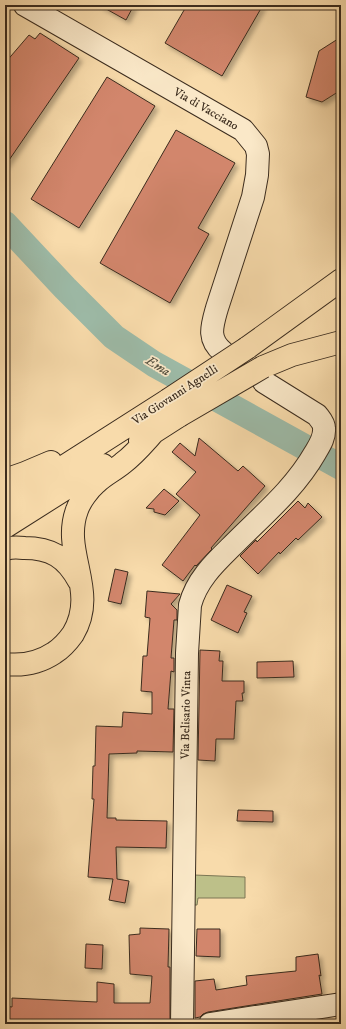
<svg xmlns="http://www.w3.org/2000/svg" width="346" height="1029" font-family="'IM FELL DW Pica',serif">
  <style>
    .green { fill: #bdc089; stroke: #7c7654 }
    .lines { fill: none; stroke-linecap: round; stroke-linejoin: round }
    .river { stroke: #9dbba8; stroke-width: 26 }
    .building { fill: #d2866c; stroke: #3b2c1e; filter: url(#shadow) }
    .secondary-casing { stroke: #3b2c1e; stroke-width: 24 }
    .highway-casing { stroke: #3b2c1e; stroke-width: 24 }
    .secondary { stroke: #fae8c8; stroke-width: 22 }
    .highway { stroke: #f8dbab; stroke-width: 22 }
    .highway-bridge-casing { stroke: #3b2c1e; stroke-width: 24; stroke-linecap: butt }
    .highway-bridge { stroke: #f8dbab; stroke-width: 22 }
    .labels { text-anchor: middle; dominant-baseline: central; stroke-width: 3.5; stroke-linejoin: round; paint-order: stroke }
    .street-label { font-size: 12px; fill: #3b2c1e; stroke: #fae8c8 }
    .water-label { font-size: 13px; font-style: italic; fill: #545040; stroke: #fae8c8 }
  </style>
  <defs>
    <filter id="shadow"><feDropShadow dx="3.5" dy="3.5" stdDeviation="2" flood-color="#0004"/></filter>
  </defs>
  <rect width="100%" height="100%" fill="#f8dbab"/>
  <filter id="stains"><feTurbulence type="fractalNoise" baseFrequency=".005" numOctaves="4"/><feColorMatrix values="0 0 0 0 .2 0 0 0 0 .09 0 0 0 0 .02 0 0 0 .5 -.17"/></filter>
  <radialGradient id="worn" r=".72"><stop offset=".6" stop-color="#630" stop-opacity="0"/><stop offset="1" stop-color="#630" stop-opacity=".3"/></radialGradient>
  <!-- green -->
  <path class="green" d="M 194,875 L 245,877 L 245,898 L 198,898 L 197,905 L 192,905 Z"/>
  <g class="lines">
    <!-- river -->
    <path class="river" d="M 5,224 L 65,288 L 114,337 L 154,364 L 341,467"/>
  </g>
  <!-- building -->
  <path class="building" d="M 99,5 L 134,5 L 126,20 Z
    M 187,5 L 263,5 L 222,76 L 165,43 Z
    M 40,33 L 79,58 L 5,166 L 5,63 L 29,35 L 35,39 Z
    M 341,37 L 341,90 L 322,102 L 306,97 L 319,51 Z
    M 107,77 L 155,106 L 79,228 L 31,199 Z
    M 176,130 L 235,163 L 198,228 L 209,234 L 170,303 L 100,263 Z
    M 199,438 L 238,471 L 243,466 L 265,486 L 211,548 L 212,549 L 196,566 L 195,565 L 183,581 L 162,565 L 200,515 L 176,494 L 196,472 L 172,452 L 180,443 L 195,456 Z
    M 164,489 L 179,501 L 165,515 L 154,512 L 154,509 L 146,508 Z
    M 298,501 L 305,508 L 308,503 L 322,517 L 298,540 L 296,538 L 280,554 L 279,552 L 258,574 L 240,556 L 256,540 L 257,542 Z
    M 115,569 L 128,572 L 121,604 L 108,601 Z
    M 227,585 L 252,596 L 244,612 L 247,613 L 238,633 L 211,620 Z
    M 147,591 L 180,594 L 171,604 L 177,610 L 177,620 L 174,620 L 171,658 L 174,658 L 174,672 L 171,671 L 168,709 L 174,709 L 173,752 L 137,751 L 137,753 L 109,754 L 107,818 L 116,818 L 116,820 L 167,821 L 166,848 L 116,847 L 117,879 L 129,881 L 125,903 L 109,900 L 113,879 L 88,877 L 94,799 L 92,799 L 93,766 L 95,766 L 96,726 L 122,727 L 123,712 L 152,714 L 152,692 L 141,691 L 143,656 L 147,656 L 150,618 L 145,617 Z
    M 200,650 L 220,651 L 219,661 L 223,661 L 222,681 L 244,681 L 244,693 L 242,693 L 243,701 L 236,701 L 234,739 L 216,739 L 215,761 L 198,760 Z
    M 293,661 L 294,677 L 257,678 L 257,662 Z
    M 238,810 L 273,811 L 273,822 L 237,821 Z
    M 140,928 L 169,929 L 168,967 L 170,967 L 170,1020 L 165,1024 L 5,1024 L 5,1006 L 12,1007 L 12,998 L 97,1002 L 97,982 L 114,984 L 114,1003 L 150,1003 L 152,976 L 130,974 L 129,935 L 140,934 Z
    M 197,929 L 220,929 L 220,957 L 196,956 Z
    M 86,944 L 103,945 L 102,969 L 85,968 Z
    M 318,954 L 321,976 L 319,975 L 322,994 L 208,1012 L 203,1014 L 200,1017 L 195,1018 L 195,981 L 214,979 L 216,990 L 247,985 L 246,976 L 296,971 L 296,957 Z"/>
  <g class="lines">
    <!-- secondary casing -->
    <g class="secondary-casing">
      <path id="secondary" d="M 25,5 L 243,130 L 256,146 L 258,154 L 257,175 L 253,197 L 217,308 C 212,326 207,339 223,352
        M 182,1024 L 187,653 L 190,605 C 197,578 218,560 236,542 C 264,514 295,488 315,453 C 319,446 325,438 324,428 C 324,423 320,419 317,415 L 264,382
        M 210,1024 L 341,1004"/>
    </g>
    <!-- highway casing -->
    <g class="highway-casing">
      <path id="highway" d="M 247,348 L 341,280
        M 263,367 L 292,355 L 341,342
        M 140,441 L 179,416
        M 5,480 L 25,473 L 51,462
        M 5,504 L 168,400
        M 5,527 L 103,465
        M 5,549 C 11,547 17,547 24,548 C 51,548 66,557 79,581
        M 5,664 C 22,666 39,663 54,653 C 62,648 68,641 73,634 C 99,591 61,552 77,510 C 80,501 89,489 96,483 C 104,475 115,470 123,463 C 134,455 144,443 153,433"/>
    </g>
    <!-- secondary -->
    <use href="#secondary" class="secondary"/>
    <!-- highway -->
    <use href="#highway" class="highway"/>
    <!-- highway-bridge casing -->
    <g class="highway-bridge-casing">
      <path id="highway-bridge" d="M 168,400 L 247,348
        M 179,416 L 263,367"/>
    </g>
    <!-- highway-bridge -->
    <use href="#highway-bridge" class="highway-bridge"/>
  </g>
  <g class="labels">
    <!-- street labels -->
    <g class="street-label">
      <text transform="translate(206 109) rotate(30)">Via di Vacciano</text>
      <text transform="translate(175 395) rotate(-33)">Via Giovanni Agnelli</text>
      <text transform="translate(186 715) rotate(-89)">Via Belisario Vinta</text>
    </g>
    <!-- water labels -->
    <g class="water-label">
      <text transform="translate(158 366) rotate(31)">Ema</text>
    </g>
  </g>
  <!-- margin -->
  <rect width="346" height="1029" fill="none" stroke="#f8dbab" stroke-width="20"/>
  <rect x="6" y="6" width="334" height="1017" fill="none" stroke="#3b2c1e" stroke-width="2"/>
  <rect x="10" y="10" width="326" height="1009" fill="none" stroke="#3b2c1e"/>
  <rect width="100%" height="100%" filter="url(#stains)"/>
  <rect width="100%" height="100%" fill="url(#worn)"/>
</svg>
